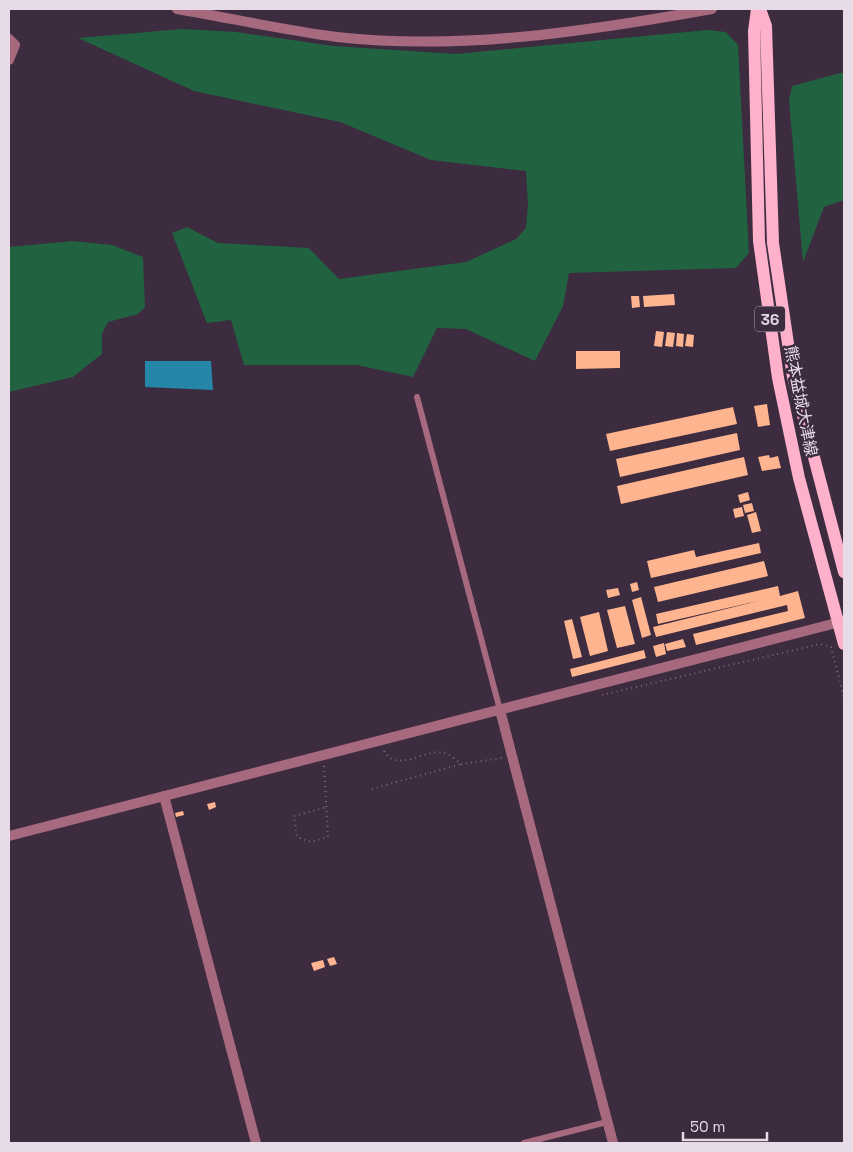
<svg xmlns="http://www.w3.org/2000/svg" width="853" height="1152" font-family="'Space Grotesk','Noto Sans JP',sans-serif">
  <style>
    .green { fill: #216240 }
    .water { fill: #2686a7 }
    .building { fill: #feb58f }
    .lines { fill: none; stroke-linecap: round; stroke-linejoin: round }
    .path { stroke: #7a6a7c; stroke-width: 2; stroke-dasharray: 1 4; stroke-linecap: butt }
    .service { stroke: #a7697e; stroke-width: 6 }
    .minor { stroke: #a7697e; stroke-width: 10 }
    .tertiary { stroke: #a7697e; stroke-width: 10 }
    .primary { stroke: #fdb1ca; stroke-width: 12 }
    .labels { text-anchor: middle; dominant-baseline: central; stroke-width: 5; stroke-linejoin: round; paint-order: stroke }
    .shield { fill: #3d2b3f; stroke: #b4a6b5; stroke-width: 1 }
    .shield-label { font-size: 15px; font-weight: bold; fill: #e7dbe8 }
    .street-label { font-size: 16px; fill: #e7dbe8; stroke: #3d2b3f }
  </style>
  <rect width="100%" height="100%" fill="#3d2b3f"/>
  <!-- green -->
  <path class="green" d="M 182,29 L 236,32 L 333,46 L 456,54 L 707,30 L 726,32 L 738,45 L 749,253 L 736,268 L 569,273 L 563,306 L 535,361 L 466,329 L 437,328 L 413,377 L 357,365 L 244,365 L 231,320 L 207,323 L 172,233 L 187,227 L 218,243 L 309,248 L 339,279 L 466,262 L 516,239 L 526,228 L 528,205 L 526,171 L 431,160 L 340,122 L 194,91 L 78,38 Z
    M 844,72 L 844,200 L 824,207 L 803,262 L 789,100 L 792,86 Z
    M 73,241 L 112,245 L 143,257 L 145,307 L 138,314 L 108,322 L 102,334 L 102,354 L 73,377 L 9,392 L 9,247 Z"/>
  <!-- water -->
  <path class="water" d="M 145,361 L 211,361 L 213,390 L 145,387 Z"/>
  <!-- building -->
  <path class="building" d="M 674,294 L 675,305 L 644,307 L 643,296 Z
    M 631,296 L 639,296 L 640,307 L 632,308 Z
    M 656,331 L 664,332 L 662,347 L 654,346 Z
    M 667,332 L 675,333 L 673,347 L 665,346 Z
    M 677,333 L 684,334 L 683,347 L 676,346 Z
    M 687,334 L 694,335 L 693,347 L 685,346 Z
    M 576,351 L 620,351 L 620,368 L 576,369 Z
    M 767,404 L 770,425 L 758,427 L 754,406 Z
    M 733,407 L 737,424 L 610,451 L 606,434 Z
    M 737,433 L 740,450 L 620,477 L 616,459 Z
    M 769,455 L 770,458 L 778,456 L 781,468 L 762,471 L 758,457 Z
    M 744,457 L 748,475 L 621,504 L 617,486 Z
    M 748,492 L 750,500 L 740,503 L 738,495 Z
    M 752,503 L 754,511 L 745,513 L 743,505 Z
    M 742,507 L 744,516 L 735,518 L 733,509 Z
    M 756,512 L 761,531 L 752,533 L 747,515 Z
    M 759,543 L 761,553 L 651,578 L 647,561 L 694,550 L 696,557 Z
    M 764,561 L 768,576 L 658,602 L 654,587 Z
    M 637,582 L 639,590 L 632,592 L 630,584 Z
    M 778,586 L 780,596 L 798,591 L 805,618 L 696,645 L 693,634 L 788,611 L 787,605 L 656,637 L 653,627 L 762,600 L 658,624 L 656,614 Z
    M 618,588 L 620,595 L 608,598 L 606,590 Z
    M 641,597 L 651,635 L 642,638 L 632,600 Z
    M 625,606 L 635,644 L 617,648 L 607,610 Z
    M 599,612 L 608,651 L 590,656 L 580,617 Z
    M 572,619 L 582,657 L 573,659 L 564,621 Z
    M 683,639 L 686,647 L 667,651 L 665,644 Z
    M 664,643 L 666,654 L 656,657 L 653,646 Z
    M 644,650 L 646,658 L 572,677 L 570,669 Z
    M 215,802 L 216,807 L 209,810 L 207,804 Z
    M 183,811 L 184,815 L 176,817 L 175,813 Z
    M 334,957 L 337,964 L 330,966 L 327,959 Z
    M 323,960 L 325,967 L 314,971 L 311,963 Z"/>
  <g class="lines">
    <!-- path -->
    <path class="path" d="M 602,695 L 820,644 L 831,647 L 844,698
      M 384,751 C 397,774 425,748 444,753 C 450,754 456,760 461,764 L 502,758
      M 324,766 L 328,837 L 311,842 L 297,837 L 294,816 L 327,807
      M 372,789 L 461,764"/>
    <!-- service -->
    <path class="service" d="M 417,397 L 500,710
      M 524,1143 L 607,1122"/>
    <!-- minor -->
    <path class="minor" d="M 177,9 C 230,18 283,30 337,37 C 462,51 589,31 712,9
      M 9,39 L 15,45 L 9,60
      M 500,710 L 613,1143
      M 164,796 L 256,1143"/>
    <!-- tertiary -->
    <path class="tertiary" d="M 9,836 L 844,621"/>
    <!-- primary -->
    <path class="primary" d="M 757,9 L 754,31 L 759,241 L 778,378 L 799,478 L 844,644
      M 760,9 L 766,26 L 773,243 L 793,377 L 844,572"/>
  </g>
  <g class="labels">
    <!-- shield labels -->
    <rect class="shield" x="755" y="306.5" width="30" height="25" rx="4"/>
    <g class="shield-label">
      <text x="770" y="319">36</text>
    </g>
    <!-- street labels -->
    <g class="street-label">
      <text transform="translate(801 401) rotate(79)">熊本益城大津線</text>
    </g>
  </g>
  <!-- border -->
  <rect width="853" height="1152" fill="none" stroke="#e7dbe8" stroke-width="20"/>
  <!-- scale -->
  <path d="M683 1132v8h84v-8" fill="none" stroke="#e7dbe8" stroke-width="2.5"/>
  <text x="690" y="1132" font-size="15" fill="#e7dbe8" stroke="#3d2b3f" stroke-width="4" paint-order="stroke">50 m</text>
</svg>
